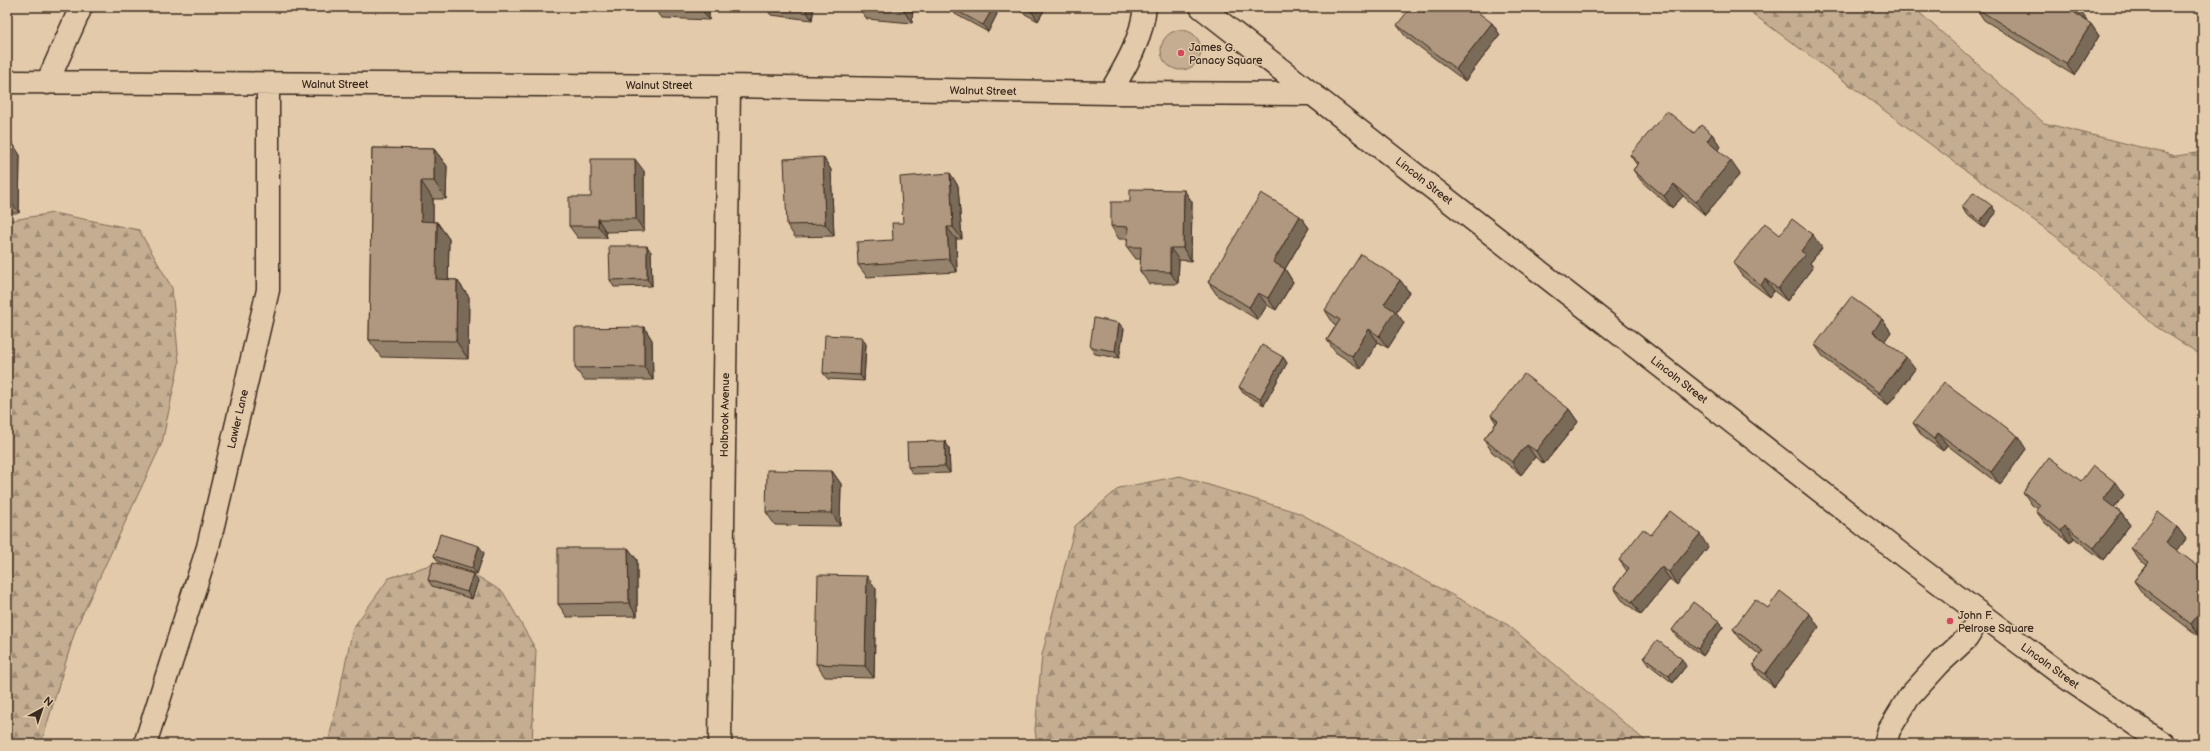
<svg xmlns="http://www.w3.org/2000/svg" width="2210" height="751" font-family="'Balsamiq Sans',sans-serif">
  <style>
    .green { fill: #c4ad91; stroke: #806c58 }
    .forest { fill: url(#forest-firs); stroke: #806c58 }
    .lines { fill: none; stroke-linecap: round; stroke-linejoin: round }
    .minor-casing { stroke: #3b2a1e; stroke-width: 25 }
    .minor { stroke: #e2caaa; stroke-width: 22 }
    .wall { fill: #96836d; stroke: #3b2a1e }
    .shaded-wall { fill: #7a6a59; stroke: #3b2a1e }
    .building { fill: #af987f; stroke: #3b2a1e }
    .poi-dot { fill: #d1495b; stroke: #e2caaa; stroke-width: 1.5 }
    .labels { text-anchor: middle; dominant-baseline: central; stroke-width: 3; stroke-linejoin: round; paint-order: stroke }
    .poi-label { font-size: 11px; fill: #3b2a1e; stroke: #e2caaa; text-anchor: start }
    .street-label { font-size: 11px; fill: #3b2a1e; stroke: #e2caaa }
  </style>
  <defs>
    <pattern id="forest-firs" width="22" height="20" patternUnits="userSpaceOnUse"><rect width="22" height="20" fill="#c4ad91"/><path d="M5 1l3.5 6h-7zM16 11l3.5 6h-7z" fill="#a08d76"/></pattern>
  </defs>
  <rect width="100%" height="100%" fill="#e2caaa"/>
  <filter id="ink" filterUnits="userSpaceOnUse"><feTurbulence type="fractalNoise" baseFrequency=".025" numOctaves="2"/><feDisplacementMap in="SourceGraphic" scale="8" xChannelSelector="R" yChannelSelector="G"/><feConvolveMatrix kernelMatrix="1 2 1 2 8 2 1 2 1" color-interpolation-filters="sRGB"/></filter>
  <g filter="url(#ink)">
    <!-- green -->
    <path class="green" d="M1161 50a20 20 0 1 1 40 0a20 20 0 1 1-40 0Z"/>
    <!-- forest -->
    <path class="forest" d="M 1749,7 L 1913,7 L 2044,123 L 2176,156 L 2203,152 L 2203,356 L 2155,326 L 2058,238 L 1753,14 Z
      M 53,213 L 139,230 L 172,288 L 179,363 L 162,443 L 76,628 L 41,744 L 7,744 L 7,221 Z
      M 1180,476 L 1299,513 L 1508,625 L 1649,744 L 1037,744 L 1035,730 L 1042,655 L 1075,526 L 1119,488 Z
      M 449,559 L 503,592 L 536,650 L 532,744 L 328,744 L 353,628 L 389,578 Z"/>
    <g class="lines">
      <!-- minor casing -->
      <g class="minor-casing">
        <path id="minor" d="M 1201,7 L 1906,558 L 2062,675 L 2164,744
          M 7,82 L 729,86 L 1110,93 L 1311,94
          M 47,83 L 81,7
          M 1110,93 C 1127,64 1141,41 1145,7
          M 145,744 L 208,547 L 268,290 L 268,84
          M 720,744 L 729,86
          M 1885,744 L 1889,730 L 1909,697 L 1939,664 L 1967,638 L 1981,615"/>
      </g>
      <!-- minor -->
      <use href="#minor" class="minor"/>
    </g>
    <!-- wall -->
    <path class="wall" d="M 654,7 L 709,7 L 709,20 L 662,18 Z
      M 765,7 L 814,7 L 812,20 L 771,15 Z
      M 858,7 L 913,7 L 912,23 L 867,19 Z
      M 950,7 L 993,8 L 997,14 L 988,32 L 955,14 Z
      M 1012,7 L 1046,7 L 1038,21 Z
      M 1976,8 L 2087,20 L 2086,21 L 2091,24 L 2099,36 L 2075,76 L 1984,20 Z
      M 1425,13 L 1492,23 L 1500,35 L 1465,81 L 1406,37 L 1397,25 Z
      M 1694,133 L 1712,134 L 1721,147 L 1718,150 L 1740,174 L 1705,215 L 1683,196 L 1672,208 L 1642,182 L 1633,170 L 1637,165 L 1630,155 Z
      M 7,142 L 20,155 L 19,213 L 7,213 Z
      M 372,148 L 434,149 L 447,166 L 446,199 L 433,199 L 433,222 L 437,222 L 449,239 L 448,280 L 457,280 L 469,297 L 468,359 L 381,357 L 369,340 Z
      M 823,157 L 831,170 L 834,236 L 795,237 L 787,225 Z
      M 644,171 L 644,231 L 606,232 L 607,238 L 578,238 L 569,226 L 591,197 Z
      M 950,173 L 958,186 L 962,239 L 956,239 L 957,272 L 867,277 L 858,265 L 893,240 L 903,223 Z
      M 1184,190 L 1192,202 L 1191,261 L 1179,260 L 1178,284 L 1149,284 L 1140,271 L 1141,259 L 1136,259 L 1127,247 L 1128,239 L 1119,239 L 1111,226 L 1130,202 Z
      M 1992,206 L 1996,213 L 1984,228 L 1966,214 L 1962,207 Z
      M 1300,216 L 1309,228 L 1285,269 L 1293,282 L 1276,310 L 1267,305 L 1258,320 L 1217,295 L 1208,282 Z
      M 1822,248 L 1810,263 L 1813,267 L 1787,301 L 1774,291 L 1770,297 L 1742,276 L 1733,263 Z
      M 651,252 L 652,286 L 614,287 L 610,280 Z
      M 1400,280 L 1409,292 L 1396,312 L 1404,323 L 1388,348 L 1378,342 L 1361,369 L 1335,352 L 1327,340 L 1336,325 L 1333,323 L 1325,310 Z
      M 1882,319 L 1891,332 L 1884,341 L 1915,369 L 1888,405 L 1824,358 L 1815,345 Z
      M 644,327 L 652,340 L 653,380 L 584,380 L 575,368 Z
      M 1124,329 L 1119,358 L 1095,354 L 1090,347 Z
      M 866,344 L 864,381 L 828,379 L 823,373 Z
      M 1283,357 L 1287,363 L 1264,405 L 1243,393 L 1239,387 Z
      M 1569,409 L 1578,422 L 1544,464 L 1535,457 L 1521,475 L 1492,452 L 1484,439 L 1496,423 L 1491,415 Z
      M 1913,423 L 2026,449 L 2000,485 L 1947,445 L 1943,451 L 1922,436 Z
      M 945,441 L 949,448 L 950,473 L 913,474 L 908,467 Z
      M 832,471 L 841,484 L 840,526 L 775,525 L 766,512 Z
      M 2081,481 L 2124,495 L 2114,508 L 2121,513 L 2130,525 L 2103,560 L 2074,538 L 2070,543 L 2045,523 L 2036,511 L 2038,509 L 2032,505 L 2023,492 Z
      M 2177,527 L 2186,539 L 2177,551 L 2200,637 L 2143,594 L 2134,581 L 2146,565 L 2140,561 L 2131,548 Z
      M 1651,535 L 1708,547 L 1677,585 L 1670,579 L 1641,615 L 1622,600 L 1614,588 L 1627,571 L 1619,560 Z
      M 628,548 L 637,560 L 637,616 L 567,617 L 558,604 Z
      M 484,553 L 477,574 L 439,562 L 434,556 Z
      M 428,580 L 478,581 L 472,599 L 432,586 Z
      M 876,589 L 874,678 L 825,677 L 816,664 Z
      M 1768,608 L 1819,627 L 1774,687 L 1761,677 L 1753,665 L 1760,655 L 1742,641 L 1733,629 Z
      M 1719,621 L 1723,627 L 1703,656 L 1677,637 L 1672,630 Z
      M 1644,657 L 1686,666 L 1673,683 L 1648,664 Z"/>
    <!-- shaded-wall -->
    <path class="shaded-wall" d="M 700,7 L 709,7 L 709,20 Z
      M 804,7 L 814,7 L 812,20 Z
      M 903,7 L 913,7 L 912,23 L 903,10 Z
      M 1030,7 L 1046,7 L 1038,21 L 1029,8 Z
      M 993,8 L 997,14 L 988,32 L 983,25 Z
      M 2078,8 L 2087,20 L 2083,26 L 2075,13 Z
      M 1492,23 L 1500,35 L 1465,81 L 1456,69 Z
      M 2091,24 L 2099,36 L 2075,76 L 2066,64 Z
      M 1712,134 L 1721,147 L 1716,153 L 1707,141 Z
      M 12,142 L 20,155 L 19,213 L 10,201 Z
      M 434,149 L 447,166 L 446,199 L 434,181 Z
      M 823,157 L 831,170 L 834,236 L 825,224 Z
      M 635,159 L 644,171 L 644,231 L 636,219 Z
      M 1731,161 L 1740,174 L 1705,215 L 1696,202 Z
      M 950,173 L 958,186 L 962,239 L 953,227 Z
      M 421,181 L 433,199 L 433,238 L 421,221 Z
      M 1674,184 L 1683,196 L 1672,208 L 1664,196 Z
      M 1184,190 L 1192,202 L 1191,261 L 1183,248 Z
      M 1992,206 L 1996,213 L 1984,228 L 1980,221 Z
      M 1300,216 L 1309,228 L 1282,274 L 1273,262 Z
      M 598,219 L 606,232 L 607,238 L 598,226 Z
      M 437,222 L 449,239 L 448,296 L 436,279 Z
      M 947,227 L 956,239 L 957,272 L 949,259 Z
      M 1813,235 L 1822,248 L 1810,263 L 1813,267 L 1787,301 L 1778,289 L 1801,251 Z
      M 647,246 L 651,252 L 652,286 L 647,279 Z
      M 1170,248 L 1179,260 L 1178,284 L 1170,272 Z
      M 1285,269 L 1293,282 L 1276,310 L 1268,298 Z
      M 1765,279 L 1774,291 L 1770,297 L 1761,285 Z
      M 457,280 L 469,297 L 468,359 L 456,341 Z
      M 1400,280 L 1409,292 L 1396,312 L 1404,323 L 1388,348 L 1379,336 L 1384,304 Z
      M 1258,293 L 1267,305 L 1258,320 L 1249,307 Z
      M 1882,319 L 1891,332 L 1882,345 L 1873,332 Z
      M 1119,323 L 1124,329 L 1119,358 L 1115,351 Z
      M 644,327 L 652,340 L 653,380 L 644,367 Z
      M 1369,329 L 1378,342 L 1361,369 L 1352,356 Z
      M 862,337 L 866,344 L 864,381 L 860,375 Z
      M 1283,357 L 1287,363 L 1264,405 L 1260,399 Z
      M 1906,357 L 1915,369 L 1888,405 L 1879,393 Z
      M 1569,409 L 1578,422 L 1544,464 L 1536,451 Z
      M 1938,433 L 1947,445 L 1943,451 L 1934,439 Z
      M 2018,436 L 2026,449 L 2000,485 L 1991,472 Z
      M 945,441 L 949,448 L 950,473 L 945,466 Z
      M 1527,445 L 1535,457 L 1521,475 L 1512,462 Z
      M 832,471 L 841,484 L 840,526 L 832,513 Z
      M 2115,482 L 2124,495 L 2111,511 L 2103,499 Z
      M 2121,513 L 2130,525 L 2103,560 L 2094,548 Z
      M 2065,526 L 2074,538 L 2070,543 L 2061,531 Z
      M 2177,527 L 2186,539 L 2174,555 L 2166,542 Z
      M 1700,534 L 1708,547 L 1677,585 L 1669,572 Z
      M 479,546 L 484,553 L 477,574 L 472,568 Z
      M 628,548 L 637,560 L 637,616 L 629,603 Z
      M 1661,567 L 1670,579 L 1641,615 L 1632,602 Z
      M 473,574 L 478,581 L 472,599 L 467,592 Z
      M 867,576 L 876,589 L 874,678 L 865,666 Z
      M 2203,608 L 2203,632 L 2200,637 L 2191,624 Z
      M 1810,614 L 1819,627 L 1774,687 L 1765,674 Z
      M 1719,621 L 1723,627 L 1703,656 L 1698,649 Z
      M 1682,659 L 1686,666 L 1673,683 L 1669,676 Z"/>
    <!-- building -->
    <path class="building" d="M 862,7 L 903,7 L 903,10 Z
      M 950,7 L 992,7 L 993,8 L 983,25 Z
      M 1411,7 L 1417,7 L 1425,13 L 1430,7 L 1471,7 L 1492,23 L 1456,69 L 1397,25 Z
      M 1976,7 L 2077,7 L 2078,8 L 2075,13 L 2091,24 L 2066,64 L 1976,8 Z
      M 1667,111 L 1694,133 L 1701,125 L 1712,134 L 1707,141 L 1731,161 L 1696,202 L 1674,184 L 1664,196 L 1633,170 L 1639,163 L 1630,155 Z
      M 7,142 L 12,142 L 10,201 L 7,201 Z
      M 372,148 L 434,149 L 434,181 L 421,181 L 421,221 L 437,222 L 436,279 L 457,280 L 456,341 L 369,340 Z
      M 823,157 L 825,224 L 787,225 L 784,159 Z
      M 591,159 L 635,159 L 636,219 L 598,219 L 598,226 L 569,226 L 569,197 L 591,197 Z
      M 950,173 L 953,227 L 947,227 L 949,259 L 858,265 L 857,242 L 893,240 L 892,223 L 903,223 L 900,177 Z
      M 1130,189 L 1184,190 L 1183,248 L 1170,248 L 1170,272 L 1140,271 L 1141,247 L 1127,247 L 1128,227 L 1111,226 L 1111,202 L 1130,202 Z
      M 1974,192 L 1992,206 L 1980,221 L 1962,207 Z
      M 1261,193 L 1300,216 L 1273,262 L 1285,269 L 1268,298 L 1258,293 L 1249,307 L 1208,282 Z
      M 1792,219 L 1813,235 L 1801,251 L 1805,254 L 1778,289 L 1765,279 L 1761,285 L 1733,263 L 1765,223 L 1780,235 Z
      M 609,246 L 647,246 L 647,279 L 610,280 Z
      M 1361,254 L 1400,280 L 1384,304 L 1395,311 L 1379,336 L 1369,329 L 1352,356 L 1327,340 L 1340,320 L 1325,310 Z
      M 1851,297 L 1882,319 L 1873,332 L 1906,357 L 1879,393 L 1815,345 Z
      M 1094,318 L 1119,323 L 1115,351 L 1090,347 Z
      M 644,327 L 644,367 L 575,368 L 575,328 Z
      M 825,335 L 862,337 L 860,375 L 823,373 Z
      M 1262,345 L 1283,357 L 1260,399 L 1239,387 Z
      M 1524,374 L 1569,409 L 1536,451 L 1527,445 L 1512,462 L 1484,439 L 1498,421 L 1491,415 Z
      M 1944,382 L 2018,436 L 1991,472 L 1938,433 L 1934,439 L 1913,423 Z
      M 945,441 L 945,466 L 908,467 L 907,442 Z
      M 2049,457 L 2081,481 L 2093,465 L 2115,482 L 2103,499 L 2121,513 L 2094,548 L 2065,526 L 2061,531 L 2036,511 L 2040,505 L 2023,492 Z
      M 767,470 L 832,471 L 832,513 L 766,512 Z
      M 1670,511 L 1700,534 L 1669,572 L 1661,567 L 1632,602 L 1614,588 L 1629,568 L 1619,560 L 1643,529 L 1651,535 Z
      M 2158,512 L 2177,527 L 2166,542 L 2203,570 L 2203,608 L 2191,624 L 2134,581 L 2149,562 L 2131,548 Z
      M 440,534 L 479,546 L 472,568 L 434,556 Z
      M 558,548 L 628,548 L 629,603 L 558,604 Z
      M 433,562 L 473,574 L 467,592 L 428,580 Z
      M 818,575 L 867,576 L 865,666 L 816,664 Z
      M 1780,591 L 1810,614 L 1765,674 L 1753,665 L 1763,651 L 1733,629 L 1755,599 L 1768,608 Z
      M 1693,602 L 1719,621 L 1698,649 L 1672,630 Z
      M 1657,640 L 1682,659 L 1669,676 L 1644,657 Z"/>
  </g>
  <!-- markers -->
  <g class="poi-dot">
    <circle cx="1181" cy="53" r="4"/>
    <circle cx="1950" cy="621" r="4"/>
  </g>
  <g class="labels">
    <!-- poi labels -->
    <g class="poi-label">
      <text x="1189" y="47">James G.<tspan x="1189" dy="13">Panacy Square</tspan></text>
      <text x="1958" y="615">John F.<tspan x="1958" dy="13">Pelrose Square</tspan></text>
    </g>
    <!-- street labels -->
    <g class="street-label">
      <text x="335" y="84">Walnut Street</text>
      <text x="659" y="85">Walnut Street</text>
      <text transform="translate(983 91) rotate(1)">Walnut Street</text>
      <text transform="translate(1424 181) rotate(38)">Lincoln Street</text>
      <text transform="translate(1679 380) rotate(38)">Lincoln Street</text>
      <text transform="translate(725 415) rotate(-89)">Holbrook Avenue</text>
      <text transform="translate(238 419) rotate(-77)">Lawler Lane</text>
      <text transform="translate(2050 666) rotate(36)">Lincoln Street</text>
    </g>
  </g>
  <!-- margin -->
  <rect width="2210" height="751" fill="none" stroke="#e2caaa" stroke-width="24"/>
  <rect x="12" y="12" width="2186" height="727" fill="none" stroke="#3b2a1e" stroke-width="1.5" filter="url(#ink)"/>
  <!-- north arrow -->
  <g transform="translate(42 709) rotate(40)" stroke="#e2caaa" stroke-width="3" paint-order="stroke">
  <path d="M0-3L7 15L0 10L-7 15Z" fill="#3b2a1e"/>
  <text y="-6" font-size="11" font-weight="bold" text-anchor="middle" fill="#3b2a1e">N</text>
  </g>
</svg>
